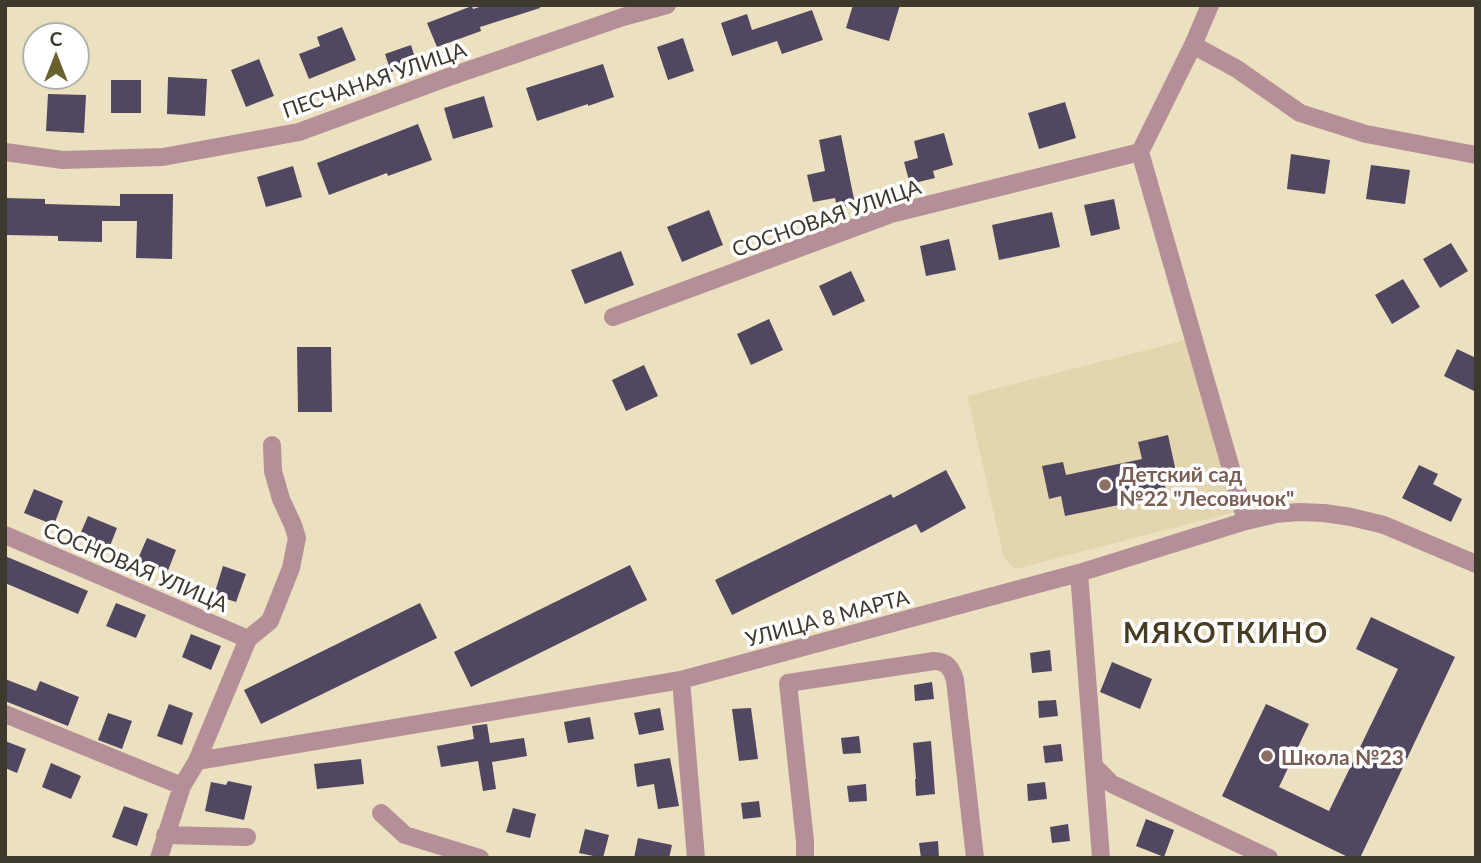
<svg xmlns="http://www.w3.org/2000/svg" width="1481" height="863" font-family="Lato,sans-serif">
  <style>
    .built { fill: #e3d6af }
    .building { fill: #524760 }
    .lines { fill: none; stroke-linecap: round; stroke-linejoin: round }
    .minor { stroke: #b58f97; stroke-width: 18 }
    .education-dot { fill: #8d6e63; stroke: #fff; stroke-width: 2.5 }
    .labels { text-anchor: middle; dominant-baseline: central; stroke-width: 7; stroke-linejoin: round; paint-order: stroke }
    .street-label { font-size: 21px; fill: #3d392c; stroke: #fff }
    .education-label { font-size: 21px; font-weight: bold; fill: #785e54; stroke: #fff; text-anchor: start }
    .district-label { font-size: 28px; font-weight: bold; letter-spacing: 2px; fill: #453c21; stroke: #fff }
  </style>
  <rect width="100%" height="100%" fill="#ebe0c0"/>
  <!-- built -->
  <path class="built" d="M 1189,339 L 1238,511 L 1015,569 L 1004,558 L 967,396 Z"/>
  <!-- building -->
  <path class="building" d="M 486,5 L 539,5 L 540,8 L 480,27 L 481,31 L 437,47 L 427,23 L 472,6 L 473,9 Z
    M 853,5 L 900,5 L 889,41 L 846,28 Z
    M 812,10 L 823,40 L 782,54 L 777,41 L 732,56 L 721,23 L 747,14 L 752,30 Z
    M 342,27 L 356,60 L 309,79 L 299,54 L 320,46 L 317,37 Z
    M 683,38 L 694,71 L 668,80 L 657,47 Z
    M 411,45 L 417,64 L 391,72 L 385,54 Z
    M 259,59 L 274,96 L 246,107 L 231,70 Z
    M 603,64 L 614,97 L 588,106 L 588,104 L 537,121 L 526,88 Z
    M 168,77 L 207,79 L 205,116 L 167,114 Z
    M 111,80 L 141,80 L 141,113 L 111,113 Z
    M 48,94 L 86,95 L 84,133 L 46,131 Z
    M 484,96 L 493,127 L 453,139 L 444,108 Z
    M 1065,102 L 1076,138 L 1039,149 L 1028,113 Z
    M 418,124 L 432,160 L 388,176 L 387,173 L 329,195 L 317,163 Z
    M 944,133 L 953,165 L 933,171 L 935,178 L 910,184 L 904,162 L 918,158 L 914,141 Z
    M 841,135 L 855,204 L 837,208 L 835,198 L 813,202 L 807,175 L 825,171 L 819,140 Z
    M 1291,154 L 1330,160 L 1325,194 L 1287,189 Z
    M 1371,165 L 1410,170 L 1405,204 L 1366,199 Z
    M 293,166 L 302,197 L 266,207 L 257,177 Z
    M 120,194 L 173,194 L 172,259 L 136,258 L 137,221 L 102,221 L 102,242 L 58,241 L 58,236 L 5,235 L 5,198 L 45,199 L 45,204 L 120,206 Z
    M 1114,199 L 1120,229 L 1091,236 L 1084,205 Z
    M 709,210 L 723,245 L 682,262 L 667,227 Z
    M 1052,212 L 1060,247 L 999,260 L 992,225 Z
    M 949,239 L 956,270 L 926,276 L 920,246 Z
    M 1451,243 L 1468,271 L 1440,288 L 1423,259 Z
    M 621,251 L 634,285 L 585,304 L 571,270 Z
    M 851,271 L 865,301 L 833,316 L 819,286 Z
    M 1403,279 L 1420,307 L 1392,324 L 1375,295 Z
    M 769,319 L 783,350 L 751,365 L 737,334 Z
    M 297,347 L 331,347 L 332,412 L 298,412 Z
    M 1457,349 L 1476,358 L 1476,392 L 1444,376 Z
    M 644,365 L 658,396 L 626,411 L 612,380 Z
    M 1168,435 L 1176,472 L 1162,474 L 1167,495 L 1065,516 L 1061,496 L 1049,499 L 1042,466 L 1063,462 L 1066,475 L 1142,459 L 1138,442 Z
    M 1419,465 L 1438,474 L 1433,484 L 1462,499 L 1451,522 L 1402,498 Z
    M 946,470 L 966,508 L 921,533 L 916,524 L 732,615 L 715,580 L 891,494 L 893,498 Z
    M 34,489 L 63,501 L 54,525 L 24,513 Z
    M 88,516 L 117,528 L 108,551 L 78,539 Z
    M 147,538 L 176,550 L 167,573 L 137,561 Z
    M 5,556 L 88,591 L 78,614 L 5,583 Z
    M 630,565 L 647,600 L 471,687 L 454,652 Z
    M 223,566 L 246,574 L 236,602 L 214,595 Z
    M 116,603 L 146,615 L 136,638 L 106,626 Z
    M 420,603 L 437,638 L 261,724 L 244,690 Z
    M 1371,617 L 1455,657 L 1360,858 L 1350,858 L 1222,796 L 1266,704 L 1309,724 L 1279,787 L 1329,811 L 1398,669 L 1356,649 Z
    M 191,634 L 221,646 L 211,670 L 182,657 Z
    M 1050,650 L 1052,671 L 1032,673 L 1030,653 Z
    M 1112,662 L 1152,679 L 1140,709 L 1100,692 Z
    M 5,679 L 36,691 L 40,681 L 79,697 L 68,726 L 5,701 Z
    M 932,682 L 934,699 L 915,701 L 914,685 Z
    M 1056,700 L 1058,716 L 1039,718 L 1038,701 Z
    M 169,704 L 193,713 L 182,745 L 157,736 Z
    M 660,708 L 664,730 L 639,735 L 634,713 Z
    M 751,708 L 758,759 L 739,761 L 732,709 Z
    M 108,713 L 132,721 L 122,749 L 98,740 Z
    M 590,717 L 594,739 L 568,743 L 564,722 Z
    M 487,724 L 490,743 L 524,738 L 527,756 L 492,762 L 496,789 L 483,791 L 478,761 L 441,767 L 437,746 L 474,739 L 472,726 Z
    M 859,736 L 861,753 L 843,754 L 841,738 Z
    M 5,741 L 26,749 L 17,773 L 5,768 Z
    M 931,741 L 935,794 L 916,796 L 915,779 L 916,779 L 913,743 Z
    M 1061,744 L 1063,761 L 1045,763 L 1043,746 Z
    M 670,758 L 679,806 L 658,809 L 654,784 L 637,787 L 634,764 Z
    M 361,759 L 364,784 L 317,789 L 314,764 Z
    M 51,763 L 81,776 L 71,799 L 42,787 Z
    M 228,781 L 252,786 L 244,820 L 205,811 L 211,782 L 226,785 Z
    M 1045,782 L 1047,799 L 1028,801 L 1027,784 Z
    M 866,784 L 867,801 L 849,802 L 847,786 Z
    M 759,801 L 761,817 L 743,819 L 741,803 Z
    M 124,806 L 148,814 L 137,846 L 112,837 Z
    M 513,808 L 536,814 L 530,838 L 506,832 Z
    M 1146,819 L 1174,830 L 1164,857 L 1136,846 Z
    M 1068,824 L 1070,841 L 1052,843 L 1050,827 Z
    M 585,829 L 609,835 L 603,858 L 579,853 Z
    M 638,838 L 672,845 L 669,858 L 634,858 Z
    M 938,841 L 939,858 L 921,858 L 919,843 Z"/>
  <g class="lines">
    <!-- minor -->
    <path class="minor" d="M 1210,5 L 1193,45 L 1140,152 L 1246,521
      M 1193,45 L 1237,69 L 1300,113 L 1366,134 L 1476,155
      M 5,152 L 63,160 L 163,157 L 299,132 L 446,78 L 623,17 L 667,5
      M 613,317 L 891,214 L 1140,152
      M 5,535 L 248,639
      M 1079,573 L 1101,858
      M 681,680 L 696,858
      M 5,714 L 182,786
      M 197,761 L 681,680 L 1079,573 L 1246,521 L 1276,514 L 1299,512 L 1324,513 L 1351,517 L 1384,525 L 1476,564
      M 1094,766 L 1112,784 L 1269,858
      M 381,813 L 405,835 L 480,858
      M 165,835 L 247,837
      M 159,858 L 182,786 L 197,761 L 248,639 L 270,621 L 291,568 L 297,538 L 293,525 L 281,499 L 273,471 L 272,445
      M 805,858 L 805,841 L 788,683 L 934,661 C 947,662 951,667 955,680 L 975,858"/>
  </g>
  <!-- markers -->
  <g class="education-dot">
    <circle cx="1105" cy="485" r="7"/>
    <circle cx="1267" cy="756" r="7"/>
  </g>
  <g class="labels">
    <!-- street labels -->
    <g class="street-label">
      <text transform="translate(374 79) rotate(-19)">ПЕСЧАНАЯ УЛИЦА</text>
      <text transform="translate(826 217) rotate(-19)">СОСНОВАЯ УЛИЦА</text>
      <text transform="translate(136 566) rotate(23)">СОСНОВАЯ УЛИЦА</text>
      <text transform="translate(827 617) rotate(-15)">УЛИЦА 8 МАРТА</text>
    </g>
    <!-- education labels -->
    <g class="education-label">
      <text x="1119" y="473">Детский сад<tspan x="1119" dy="24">№22 "Лесовичок"</tspan></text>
      <text x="1281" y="756">Школа №23</text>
    </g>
    <!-- district labels -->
    <g class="district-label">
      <text x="1226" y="632">МЯКОТКИНО</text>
    </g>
  </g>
  <!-- border -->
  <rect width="1481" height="863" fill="none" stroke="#3d392c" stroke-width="14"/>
  <!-- north arrow -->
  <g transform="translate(56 56)"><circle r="33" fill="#ffffff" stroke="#b1b0ab" stroke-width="2"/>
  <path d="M0-5L12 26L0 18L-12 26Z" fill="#6b612e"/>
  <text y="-10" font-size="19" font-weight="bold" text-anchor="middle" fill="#3d392c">С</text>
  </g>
</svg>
